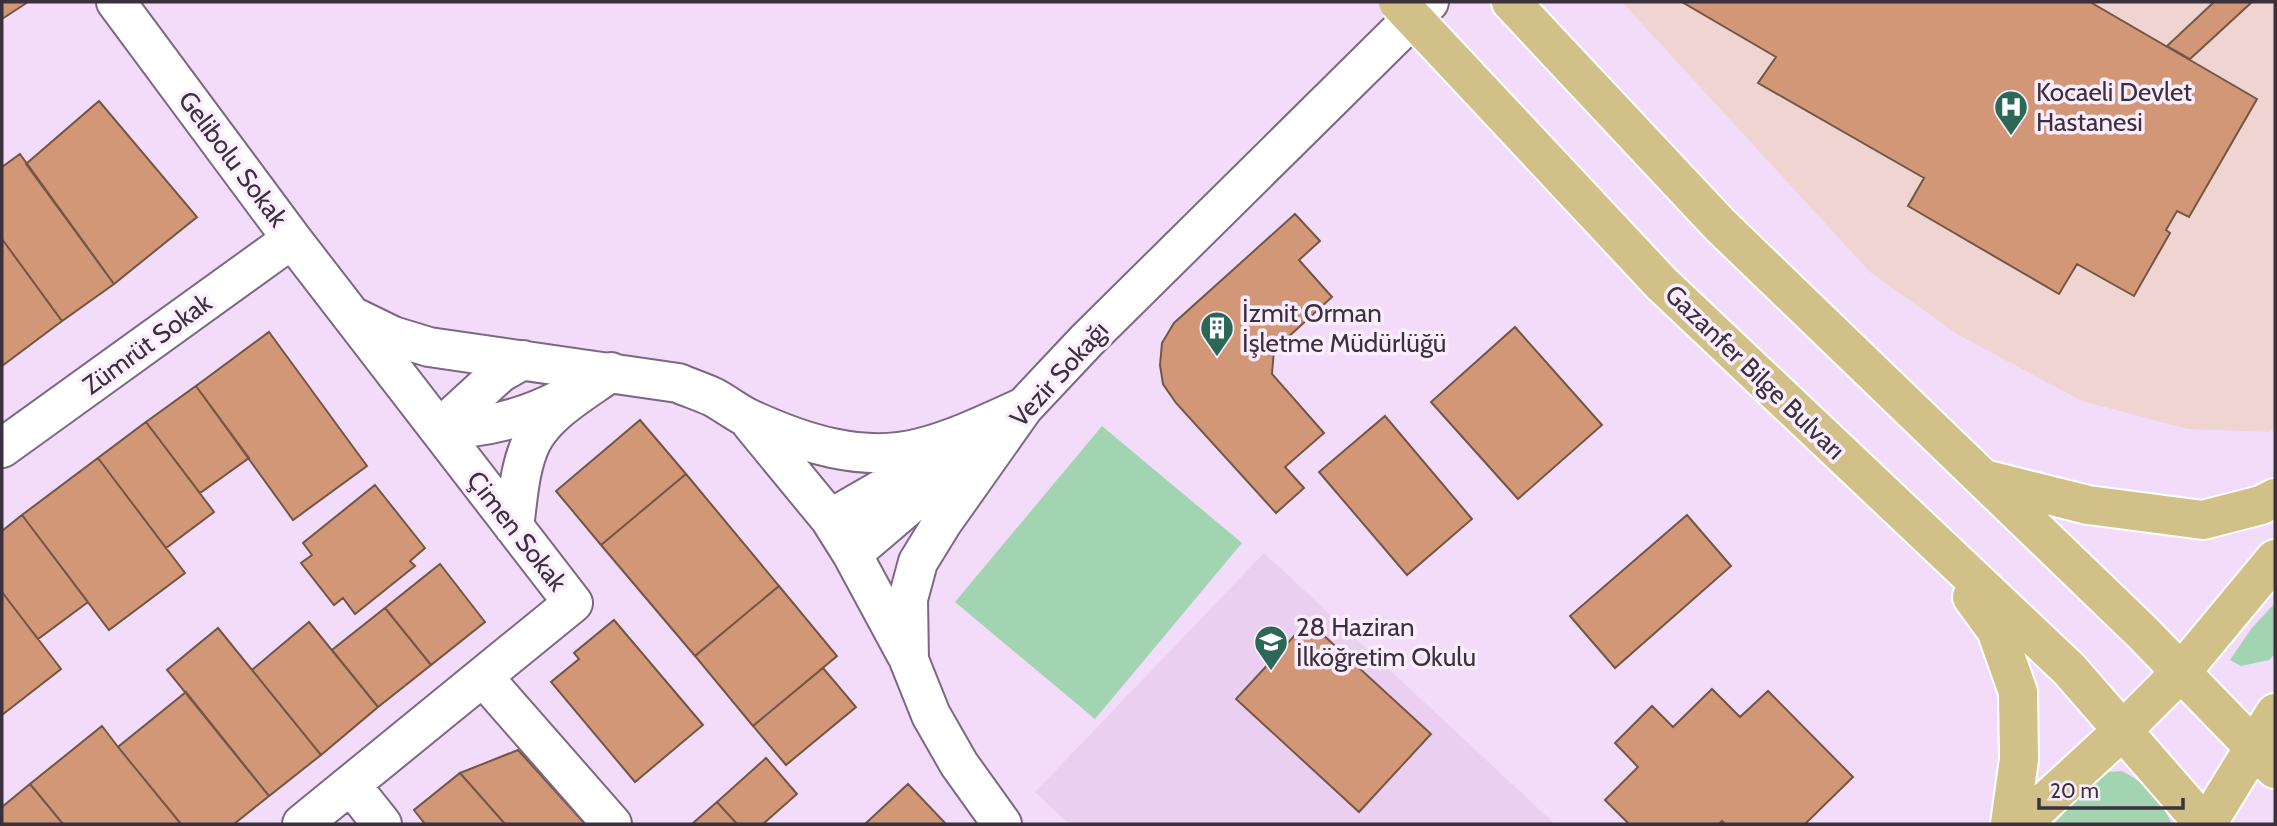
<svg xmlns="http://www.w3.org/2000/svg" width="2277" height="826" font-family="Cabin,sans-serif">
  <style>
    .built { fill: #eacff1 }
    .medical { fill: #efd4d1 }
    .green { fill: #a3d4b2 }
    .building { fill: #d29777; stroke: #735645; stroke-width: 2 }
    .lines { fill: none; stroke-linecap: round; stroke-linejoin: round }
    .minor-casing { stroke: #7c6882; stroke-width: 42 }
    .major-casing { stroke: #fff; stroke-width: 42 }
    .minor { stroke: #fff; stroke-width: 38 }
    .major { stroke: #d1c188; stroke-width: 38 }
    .major-bridge-casing { stroke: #fff; stroke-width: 42; stroke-linecap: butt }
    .major-bridge { stroke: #d1c188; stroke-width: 38 }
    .labels { text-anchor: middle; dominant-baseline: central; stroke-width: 7; stroke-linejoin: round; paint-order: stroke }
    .poi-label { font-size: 26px; fill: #3a313c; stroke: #fbedfe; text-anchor: start }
    .street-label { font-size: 26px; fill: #3a313c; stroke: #fbedfe }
  </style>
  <rect width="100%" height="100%" fill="#f3dcf9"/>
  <!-- built -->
  <path class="built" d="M 1264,553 L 1555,824 L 1069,824 L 1035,792 Z"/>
  <!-- medical -->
  <path class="medical" d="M 1622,2 L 2275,2 L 2275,427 L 2269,432 L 2188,429 L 2082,401 L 1957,334 L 1870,272 Z"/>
  <!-- green -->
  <path class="green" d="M 1102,426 L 1242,543 L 1095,719 L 955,602 Z
    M 2275,603 L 2275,654 L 2269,660 L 2241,666 L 2230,660 L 2251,629 Z
    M 2122,771 C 2147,784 2160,799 2172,824 L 2054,824 L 2083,791 L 2107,772 Z"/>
  <!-- building -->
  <path class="building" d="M 2,2 L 28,2 L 2,19 Z
    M 1682,2 L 2090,2 L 2257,99 L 2189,217 L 2177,211 L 2166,230 L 2170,233 L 2134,296 L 2077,264 L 2059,294 L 1908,206 L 1924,178 L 1758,83 L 1776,57 Z
    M 2214,2 L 2252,2 L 2190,59 L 2167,46 Z
    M 99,101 L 197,217 L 114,284 L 26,164 Z
    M 20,154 L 114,284 L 62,321 L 2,239 L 2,167 Z
    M 1295,214 L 1320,241 L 1299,260 L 1332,297 L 1274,350 L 1272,374 L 1324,433 L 1285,467 L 1304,488 L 1276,513 L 1176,403 L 1163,384 L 1160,365 L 1162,343 L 1174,323 Z
    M 2,239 L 62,321 L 2,366 Z
    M 1515,327 L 1602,425 L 1518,499 L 1431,402 Z
    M 269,332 L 367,466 L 293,520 L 196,386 Z
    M 196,386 L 249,458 L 200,493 L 146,422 Z
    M 1385,416 L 1472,519 L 1407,575 L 1319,472 Z
    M 640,420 L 686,474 L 601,545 L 556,491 Z
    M 146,422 L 214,512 L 166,548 L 98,458 Z
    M 98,458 L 185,573 L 109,630 L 22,515 Z
    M 686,474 L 779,586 L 695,656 L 601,545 Z
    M 375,485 L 425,548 L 410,561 L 415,566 L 355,614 L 343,598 L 334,605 L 301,563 L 312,555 L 303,543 Z
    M 22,515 L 88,602 L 38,639 L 2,592 L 2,531 Z
    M 1687,515 L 1731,566 L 1615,668 L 1570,616 Z
    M 440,564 L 485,622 L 431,665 L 385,608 Z
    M 779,586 L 837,656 L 753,726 L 695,656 Z
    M 2,592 L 61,669 L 2,715 Z
    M 385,608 L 431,665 L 378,707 L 332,650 Z
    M 614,620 L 703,725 L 635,782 L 551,682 L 579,659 L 574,653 Z
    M 1308,621 L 1431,734 L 1359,812 L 1236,699 Z
    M 309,622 L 378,707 L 321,755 L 252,670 Z
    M 218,628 L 321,755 L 269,796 L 167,670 Z
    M 823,668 L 856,707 L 786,765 L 753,726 Z
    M 1712,689 L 1740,717 L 1768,691 L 1853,777 L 1805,824 L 1725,824 L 1722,821 L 1719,824 L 1629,824 L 1605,800 L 1638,767 L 1615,743 L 1652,706 L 1673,727 Z
    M 186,692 L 269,796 L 234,824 L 181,824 L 118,747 Z
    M 102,726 L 118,747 L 181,824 L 63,824 L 30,784 Z
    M 518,750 L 585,824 L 505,824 L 460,773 Z
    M 766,758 L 797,794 L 763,824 L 737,824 L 717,802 Z
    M 460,773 L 505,824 L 425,824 L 414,810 Z
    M 30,784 L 63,824 L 2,824 L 2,807 Z
    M 908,784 L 946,824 L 865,824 Z
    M 717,802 L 737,824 L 692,824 Z"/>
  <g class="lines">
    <!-- minor casing -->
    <g class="minor-casing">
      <path id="minor" d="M 116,2 L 292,239 L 573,603 L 302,824
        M 356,318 L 393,336 L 429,347 L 678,383 C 690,388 702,392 713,397 C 726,404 737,413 750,419 C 802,443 862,463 920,448 C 956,439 990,422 1024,407
        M 751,423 L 830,519 L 852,554 L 906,654
        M 439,429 C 483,429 523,419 563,398
        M 439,429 L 500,373 L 523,360
        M 2,448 L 292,239
        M 830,519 L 941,455
        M 514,527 C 518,499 519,467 532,441 C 548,411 585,391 611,372
        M 852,554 L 980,445
        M 484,678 L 612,824
        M 351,785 L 382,824
        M 1002,824 L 959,764 L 931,715 L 909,660 L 908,599 L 918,562 L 942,523 L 1024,407 L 1087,340 L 1429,2"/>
    </g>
    <!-- major casing -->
    <g class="major-casing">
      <path id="major" d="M 1511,2 L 1720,225 L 2142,632 L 2275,769
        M 1661,283 L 2069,669 L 2204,824
        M 1988,480 L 2088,505 L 2203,520 L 2261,505 L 2275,498
        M 1972,597 L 1996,630 L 2018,692 L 2019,759 L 2010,824
        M 2021,824 L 2122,731 L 2182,671 L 2275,559
        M 2207,824 L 2275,713"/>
    </g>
    <!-- minor -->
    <use href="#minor" class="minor"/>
    <!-- major -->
    <use href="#major" class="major"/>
    <!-- major-bridge casing -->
    <g class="major-bridge-casing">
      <path id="major-bridge" d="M 1398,2 L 1661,283"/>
    </g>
    <!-- major-bridge -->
    <use href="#major-bridge" class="major-bridge"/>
  </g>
  <!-- icons -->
  <defs>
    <g id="hospital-pin" transform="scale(1.75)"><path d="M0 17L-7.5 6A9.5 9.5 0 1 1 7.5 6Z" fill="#2b6956" stroke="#fbedfe"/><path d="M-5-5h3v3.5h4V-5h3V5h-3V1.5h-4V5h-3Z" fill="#fff"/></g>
    <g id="building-pin" transform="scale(1.75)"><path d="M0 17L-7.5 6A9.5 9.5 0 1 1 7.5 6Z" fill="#2b6956" stroke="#fbedfe"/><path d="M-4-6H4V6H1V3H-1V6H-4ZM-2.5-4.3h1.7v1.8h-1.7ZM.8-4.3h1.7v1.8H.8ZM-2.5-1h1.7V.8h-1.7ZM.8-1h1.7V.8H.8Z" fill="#fff"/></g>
    <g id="school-pin" transform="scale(1.75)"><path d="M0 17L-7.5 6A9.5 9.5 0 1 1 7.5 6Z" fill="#2b6956" stroke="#fbedfe"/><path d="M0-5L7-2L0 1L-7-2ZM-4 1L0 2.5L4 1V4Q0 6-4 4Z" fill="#fff"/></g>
  </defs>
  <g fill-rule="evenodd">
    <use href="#hospital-pin" x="2011" y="107"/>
    <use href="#building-pin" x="1217" y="328"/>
    <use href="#school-pin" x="1271" y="642"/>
  </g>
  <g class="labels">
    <!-- poi labels -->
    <g class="poi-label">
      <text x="2036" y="92">Kocaeli Devlet<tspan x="2036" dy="30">Hastanesi</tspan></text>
      <text x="1242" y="313">İzmit Orman<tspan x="1242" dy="30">İşletme Müdürlüğü</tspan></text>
      <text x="1296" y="627">28 Haziran<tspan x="1296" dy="30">İlköğretim Okulu</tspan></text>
    </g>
    <!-- street labels -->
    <g class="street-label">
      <text transform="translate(233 159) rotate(53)">Gelibolu Sokak</text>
      <text transform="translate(147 344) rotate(-36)">Zümrüt Sokak</text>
      <text transform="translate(1755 372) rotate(44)">Gazanfer Bilge Bulvarı</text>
      <text transform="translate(1059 374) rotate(-48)">Vezir Sokağı</text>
      <text transform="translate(517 531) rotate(52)">Çimen Sokak</text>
    </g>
  </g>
  <!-- border -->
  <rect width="2277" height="826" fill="none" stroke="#3a313c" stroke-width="7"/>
  <!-- scale -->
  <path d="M2039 798v10h144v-10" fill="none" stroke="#3a313c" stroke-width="3.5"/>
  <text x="2050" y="798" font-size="21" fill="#3a313c" stroke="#fbedfe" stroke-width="5" paint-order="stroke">20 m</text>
</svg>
